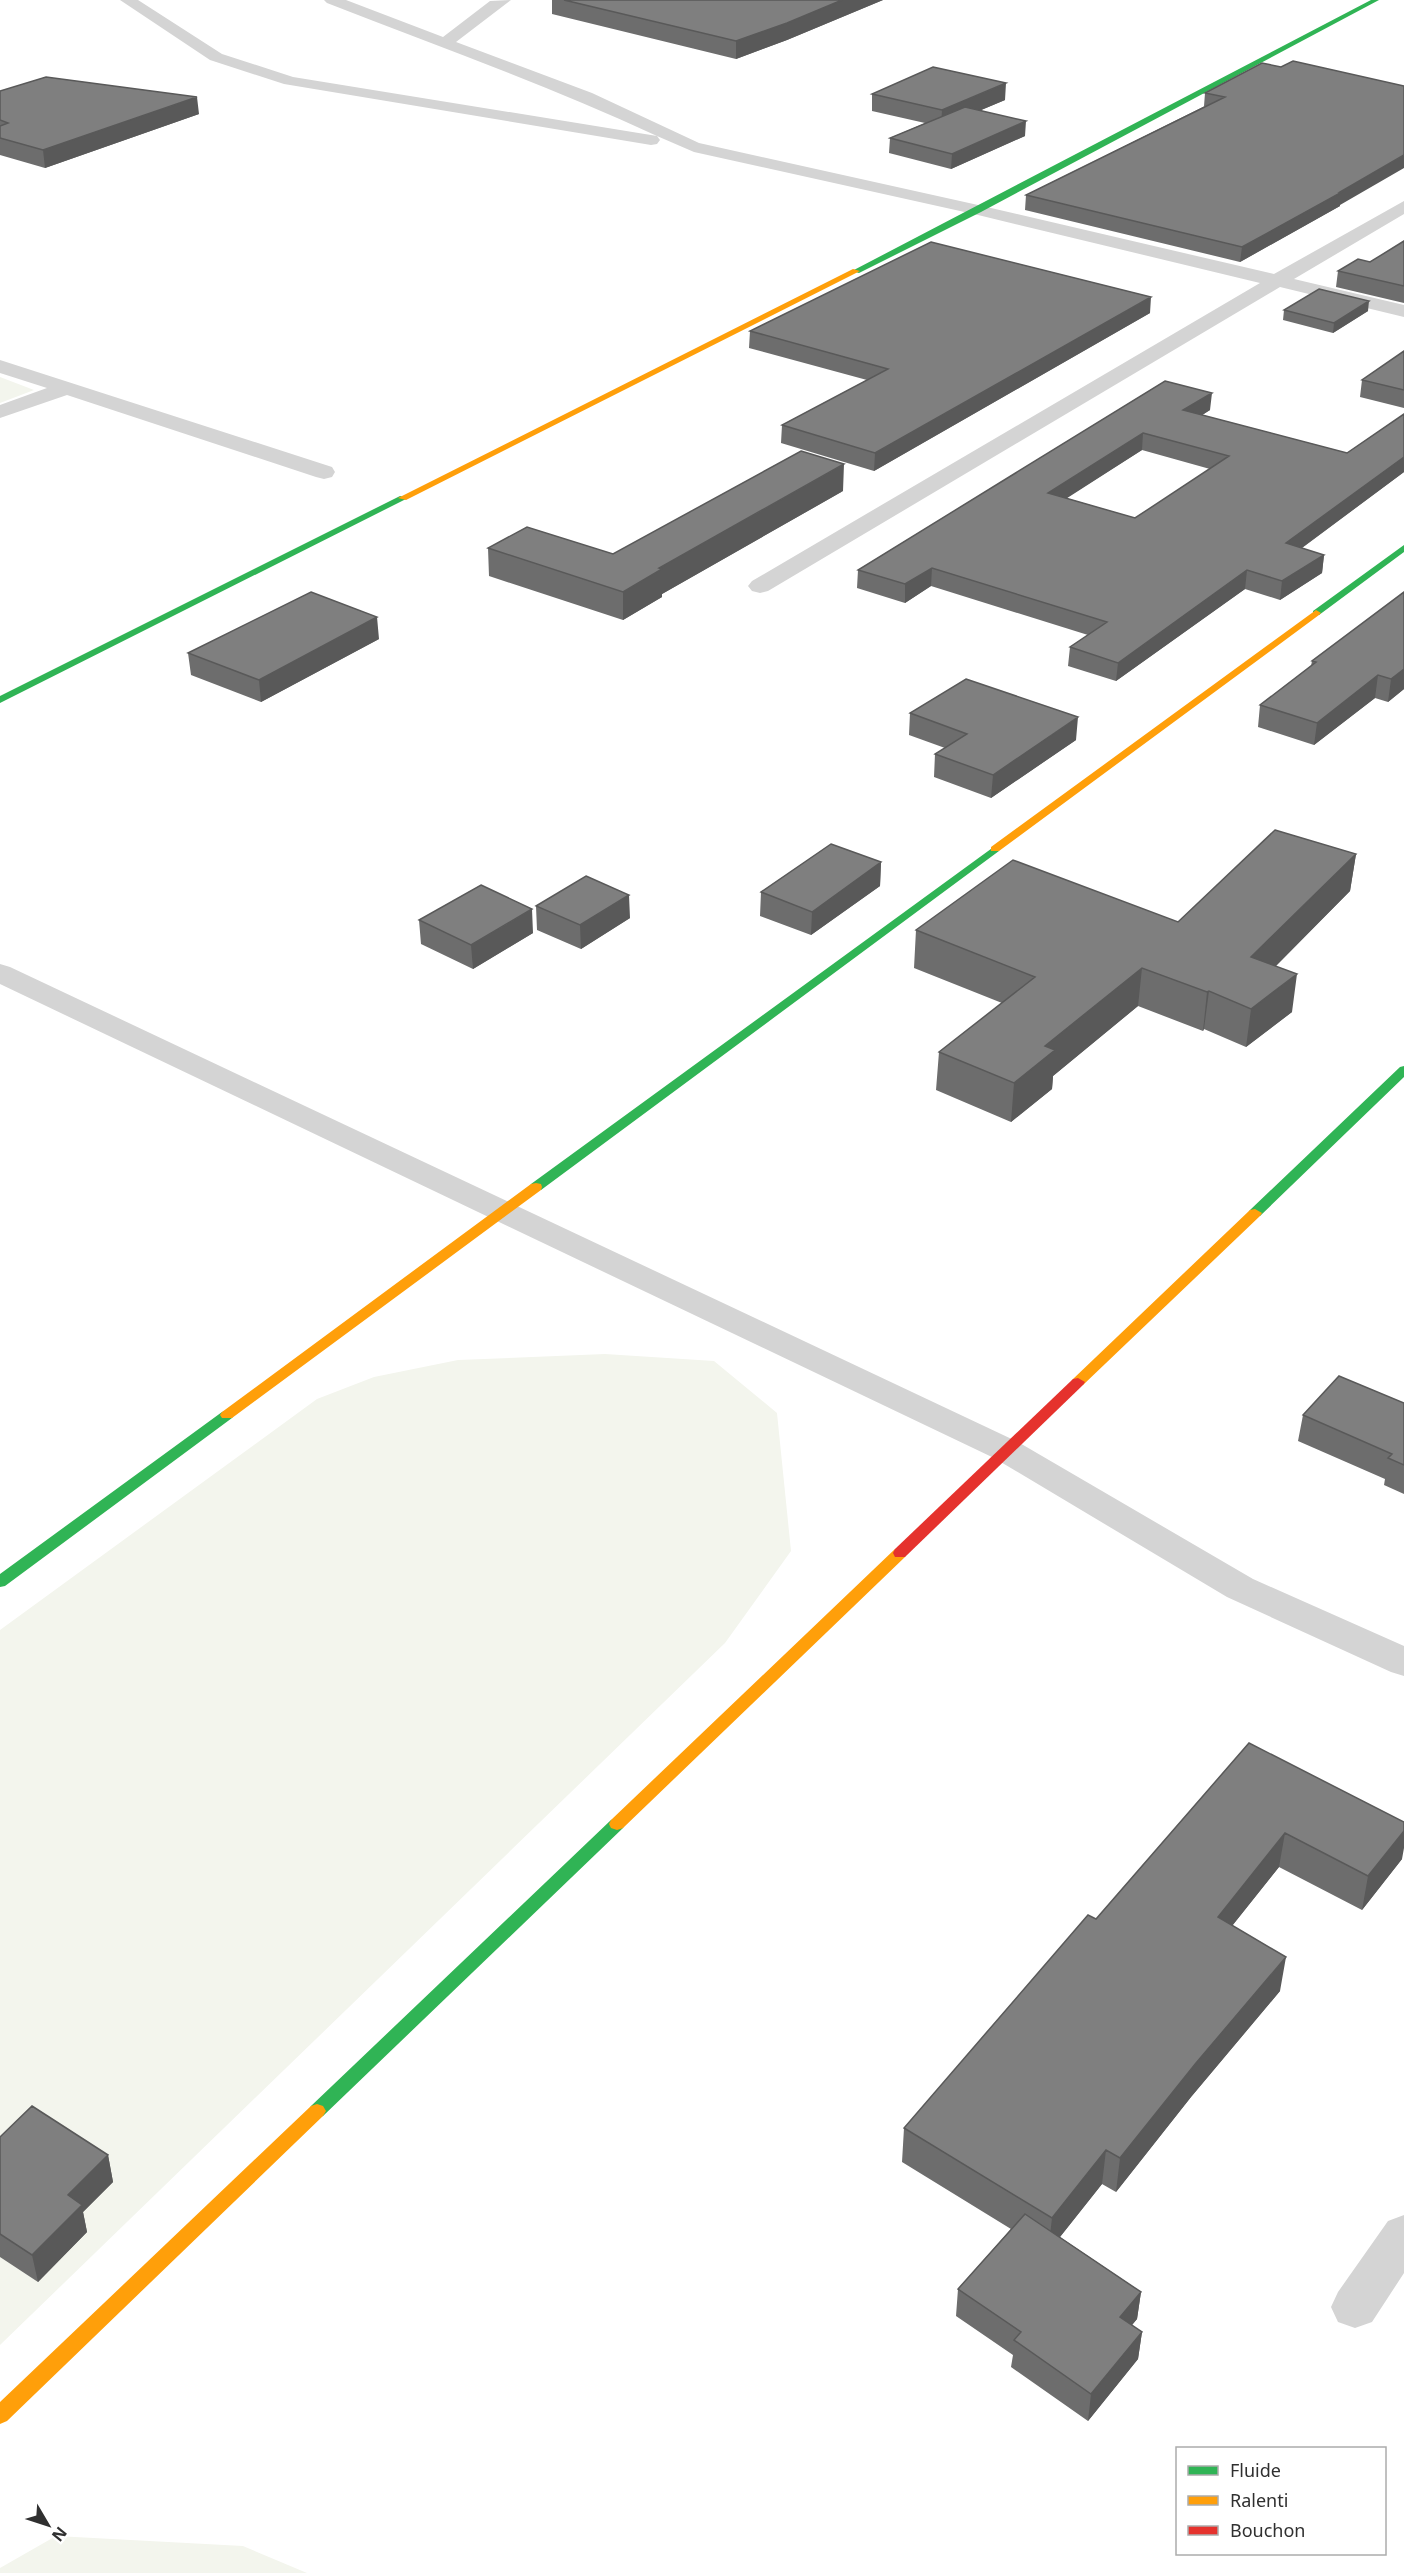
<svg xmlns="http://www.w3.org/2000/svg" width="1404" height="2573" font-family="'Noto Sans',sans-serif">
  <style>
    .green { fill: #f3f5ed }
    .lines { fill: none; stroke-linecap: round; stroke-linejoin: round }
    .street { fill: #d4d4d4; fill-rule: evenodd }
    .fast { fill: #30b455; fill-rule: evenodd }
    .slow { fill: #ff9f0a; fill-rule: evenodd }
    .jam { fill: #e5322d; fill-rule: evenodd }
    .wall { fill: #6d6d6d; fill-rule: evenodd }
    .shaded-wall { fill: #595959 }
    .building { fill: #7f7f7f; stroke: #595959; stroke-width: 1.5; fill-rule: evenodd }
  </style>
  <rect width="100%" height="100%" fill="#fff"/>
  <!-- green -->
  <path class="green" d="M 0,377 L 34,390 L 0,403 Z
    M 605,1354 L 714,1361 L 777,1413 L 791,1551 L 725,1643 L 0,2345 L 0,1630 L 317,1399 L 374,1377 L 458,1360 Z
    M 56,2536 L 243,2546 L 307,2573 L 0,2573 L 0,2568 Z"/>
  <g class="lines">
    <!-- street -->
    <path class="street" d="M 120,0 L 138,0 L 222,54 L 293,77 L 657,136 C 549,86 438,46 327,3 L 324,0 L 346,0 L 443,37 L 490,1 L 511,0 L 456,42 L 592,93 L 699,143 L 978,205 L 1274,274 L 1404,201 L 1404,214 L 1294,279 L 1404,305 L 1404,317 L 1280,287 L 768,591 L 760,593 L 752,591 L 748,586 L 752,581 L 1260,283 L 978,215 L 694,152 L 657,136 L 660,140 L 657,144 L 651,145 L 284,84 L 210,60 Z
      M 0,360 L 332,467 L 335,472 L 332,477 L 324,479 L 316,477 L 67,395 L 0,418 L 0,405 L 47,388 L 0,373 Z
      M 0,964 L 10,967 L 1018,1442 L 1253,1579 L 1404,1646 L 1404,1676 L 1391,1672 L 1227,1597 L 994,1458 L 0,984 Z
      M 1404,2215 L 1404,2273 L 1372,2322 L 1355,2328 L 1338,2322 L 1331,2307 L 1338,2292 L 1388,2221 Z"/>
    <!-- fast -->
    <path class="fast" d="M 1371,0 L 1379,0 L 981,212 L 859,273 L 852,271 Z
      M 400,496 L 408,498 L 0,703 L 0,696 Z
      M 1404,545 L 1404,552 L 1319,615 L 1313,615 L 1313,611 Z
      M 995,846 L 999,847 L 999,851 L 541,1190 L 531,1190 L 530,1187 L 531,1184 Z
      M 1404,1066 L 1404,1077 L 1260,1216 L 1250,1216 L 1248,1213 L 1250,1210 L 1400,1067 Z
      M 227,1410 L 234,1415 L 232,1418 L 5,1586 L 0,1587 L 0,1574 L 222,1412 Z
      M 617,1818 L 623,1820 L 625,1824 L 623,1828 L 323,2116 L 317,2118 L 311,2116 L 308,2111 L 311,2106 L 611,1820 Z"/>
    <!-- slow -->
    <path class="slow" d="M 853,269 L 860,271 L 406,500 L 398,498 Z
      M 1316,610 L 1321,613 L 1319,615 L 999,851 L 991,851 L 991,847 Z
      M 536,1183 L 541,1184 L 542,1187 L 541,1190 L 232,1418 L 222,1418 L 220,1415 L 222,1412 L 531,1184 Z
      M 1255,1209 L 1262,1213 L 1260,1216 L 1083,1385 L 1073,1385 L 1071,1382 L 1073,1379 L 1250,1210 Z
      M 900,1548 L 905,1549 L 907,1553 L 905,1557 L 623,1828 L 617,1830 L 611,1828 L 609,1824 L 611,1820 L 895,1549 Z
      M 317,2104 L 323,2106 L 326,2111 L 323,2116 L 7,2421 L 0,2424 L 0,2402 L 311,2106 Z"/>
    <!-- jam -->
    <path class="jam" d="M 1078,1378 L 1085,1382 L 1083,1385 L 905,1557 L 895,1557 L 893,1553 L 895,1549 L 1073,1379 Z"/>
  </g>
  <!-- wall -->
  <path class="wall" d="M 552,0 L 883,0 L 787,40 L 736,59 L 552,14 Z
    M 1262,63 L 1340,205 L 1340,206 L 1240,262 L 1025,210 L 1026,195 L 1205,106 L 1204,106 L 1205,93 Z
    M 0,91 L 199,114 L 45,168 L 0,155 Z
    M 872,94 L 1005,100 L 981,110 L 1025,136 L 951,169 L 889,153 L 890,138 L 925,123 L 872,111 Z
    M 1404,241 L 1404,303 L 1336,287 L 1338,271 L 1370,262 Z
    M 1284,310 L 1368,311 L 1333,333 L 1283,320 Z
    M 1150,313 L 874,471 L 781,443 L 782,425 L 867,380 L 749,348 L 750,331 Z
    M 1404,351 L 1404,408 L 1360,397 L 1362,380 Z
    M 1165,381 L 1210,410 L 1202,415 L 1347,453 L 1404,414 L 1404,472 L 1302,548 L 1324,555 L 1322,573 L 1280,600 L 1245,589 L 1116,681 L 1068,666 L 1070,647 L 1088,635 L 931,586 L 905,603 L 857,588 L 858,570 ZM 1142,450 L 1210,469 L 1135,518 L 1066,498 Z
    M 843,491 L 662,594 L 662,597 L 623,620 L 489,576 L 488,548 L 613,554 Z
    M 1404,592 L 1404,689 L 1388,702 L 1375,698 L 1314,745 L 1258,727 L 1260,705 L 1311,666 L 1312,661 Z
    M 379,639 L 261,702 L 191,675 L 188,653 Z
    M 910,713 L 1076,740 L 991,798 L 934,777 L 935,754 L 945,748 L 909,735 Z
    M 1356,854 L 1350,891 L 1276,966 L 1292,1012 L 1246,1047 L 1204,1029 L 1203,1031 L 1138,1006 L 1053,1076 L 1052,1089 L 1011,1122 L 936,1090 L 939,1052 L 1002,1003 L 914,968 L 916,930 L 1178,922 Z
    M 881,862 L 880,886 L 811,935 L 760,916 L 761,892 Z
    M 536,906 L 630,918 L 581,949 L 537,930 Z
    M 419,920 L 533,933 L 473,969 L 421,944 Z
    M 1404,1403 L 1404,1494 L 1384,1485 L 1385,1479 L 1298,1441 L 1303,1415 Z
    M 1249,1743 L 1402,1859 L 1362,1910 L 1279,1867 L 1232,1926 L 1280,1991 L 1191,2097 L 1116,2192 L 1102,2184 L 1060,2237 L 1141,2292 L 1137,2319 L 1132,2325 L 1142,2332 L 1138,2359 L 1088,2421 L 1011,2367 L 1013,2355 L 956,2316 L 958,2289 L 1011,2229 L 902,2162 L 904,2128 L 1096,1919 Z
    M 0,2137 L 108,2155 L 113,2182 L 83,2212 L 87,2232 L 38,2282 L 0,2257 Z"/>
  <!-- shaded-wall -->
  <path class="shaded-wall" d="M 842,0 L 883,0 L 787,40 L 736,59 L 736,41 Z
    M 1006,83 L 1005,100 L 941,127 L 942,110 Z
    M 197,97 L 199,114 L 45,168 L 43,150 Z
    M 1026,121 L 1025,136 L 951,169 L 952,154 Z
    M 1404,155 L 1404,168 L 1340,205 L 1340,206 L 1240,262 L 1242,247 Z
    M 1151,297 L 1150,313 L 874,471 L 875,453 Z
    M 1369,301 L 1368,311 L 1333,333 L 1334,323 Z
    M 1212,393 L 1210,410 L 1182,428 L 1183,410 Z
    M 1143,433 L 1142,450 L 1047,511 L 1048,493 Z
    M 1404,457 L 1404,472 L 1284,561 L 1286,543 Z
    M 844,464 L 843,491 L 662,594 L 662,597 L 623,620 L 623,592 L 659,568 Z
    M 1324,555 L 1322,573 L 1280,600 L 1282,581 Z
    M 932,568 L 931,586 L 905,603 L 905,584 Z
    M 1247,570 L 1245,589 L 1116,681 L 1118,663 Z
    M 377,617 L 379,639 L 261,702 L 259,680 Z
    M 1404,669 L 1404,689 L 1388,702 L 1391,679 Z
    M 1378,675 L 1375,698 L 1314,745 L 1317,723 Z
    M 1078,717 L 1076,740 L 991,798 L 993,775 Z
    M 1356,854 L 1350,891 L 1247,995 L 1251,957 Z
    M 881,862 L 880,886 L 811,935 L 812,912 Z
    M 629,895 L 630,918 L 581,949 L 580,925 Z
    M 532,909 L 533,933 L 473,969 L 471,945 Z
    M 1142,968 L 1138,1006 L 1053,1076 L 1052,1089 L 1011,1122 L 1014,1083 L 1045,1046 Z
    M 1297,974 L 1292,1012 L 1246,1047 L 1251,1009 Z
    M 1209,991 L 1204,1029 L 1203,1031 L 1207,992 Z
    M 1404,1831 L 1404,1848 L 1402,1859 L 1362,1910 L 1368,1876 Z
    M 1285,1833 L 1279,1867 L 1212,1951 L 1218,1917 Z
    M 1286,1957 L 1280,1991 L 1191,2097 L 1116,2192 L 1120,2158 L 1196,2063 Z
    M 1106,2150 L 1102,2184 L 1048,2252 L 1052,2218 Z
    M 108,2155 L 113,2182 L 83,2212 L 87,2232 L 38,2282 L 32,2255 L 68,2195 Z
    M 1141,2292 L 1137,2319 L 1116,2344 L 1120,2317 Z
    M 1142,2332 L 1138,2359 L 1088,2421 L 1091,2394 Z"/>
  <!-- building -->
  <path class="building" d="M 564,0 L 842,0 L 787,23 L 736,41 Z
    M 1293,61 L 1404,86 L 1404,155 L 1340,192 L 1342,192 L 1242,247 L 1026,195 L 1225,97 L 1205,93 L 1262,63 L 1281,67 Z
    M 933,67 L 1006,83 L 942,110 L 872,94 Z
    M 46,77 L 197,97 L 43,150 L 0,138 L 0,126 L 8,123 L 0,120 L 0,91 Z
    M 965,107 L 1026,121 L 952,154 L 890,138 Z
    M 1404,241 L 1404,286 L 1338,271 L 1358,259 L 1370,262 Z
    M 931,242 L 1151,297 L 875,453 L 782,425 L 888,369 L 750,331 Z
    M 1319,289 L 1369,301 L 1334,323 L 1284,310 Z
    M 1404,351 L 1404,390 L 1362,380 Z
    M 1165,381 L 1212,393 L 1183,410 L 1347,453 L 1404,414 L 1404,457 L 1286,543 L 1324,555 L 1282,581 L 1247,570 L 1118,663 L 1070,647 L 1107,622 L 932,568 L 905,584 L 858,570 ZM 1143,433 L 1229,456 L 1135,518 L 1048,493 Z
    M 801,451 L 844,464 L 659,568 L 662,569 L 623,592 L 488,548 L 527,527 L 613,554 Z
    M 311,592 L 377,617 L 259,680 L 188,653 Z
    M 1404,592 L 1404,669 L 1391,679 L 1378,675 L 1317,723 L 1260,705 L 1316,662 L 1312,661 Z
    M 966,679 L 1078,717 L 993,775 L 935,754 L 967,734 L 910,713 Z
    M 1275,830 L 1356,854 L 1251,957 L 1297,974 L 1251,1009 L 1209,991 L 1207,992 L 1142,968 L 1045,1046 L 1055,1050 L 1014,1083 L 939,1052 L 1035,977 L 916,930 L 1013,860 L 1178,922 Z
    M 831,844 L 881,862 L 812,912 L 761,892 Z
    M 586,876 L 629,895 L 580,925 L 536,906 Z
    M 481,885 L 532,909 L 471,945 L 419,920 Z
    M 1339,1376 L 1404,1403 L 1404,1465 L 1388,1458 L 1392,1454 L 1303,1415 Z
    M 1249,1743 L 1404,1822 L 1404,1831 L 1368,1876 L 1285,1833 L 1218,1917 L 1286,1957 L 1196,2063 L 1120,2158 L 1106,2150 L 1052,2218 L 904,2128 L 1088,1915 L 1096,1919 Z
    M 32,2106 L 108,2155 L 68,2195 L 82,2205 L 32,2255 L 0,2234 L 0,2137 Z
    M 1025,2214 L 1141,2292 L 1120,2317 L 1142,2332 L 1091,2394 L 1014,2340 L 1021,2332 L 958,2289 Z"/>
  <!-- legend -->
  <rect x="1176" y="2447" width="210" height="108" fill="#ffffff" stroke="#acacac" stroke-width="1.5"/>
  <rect x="1188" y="2466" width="30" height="9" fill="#30b455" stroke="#acacac" stroke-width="1.5"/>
  <text x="1230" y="2477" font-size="18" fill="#303030">Fluide</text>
  <rect x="1188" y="2496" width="30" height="9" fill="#ff9f0a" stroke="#acacac" stroke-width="1.5"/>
  <text x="1230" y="2507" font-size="18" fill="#303030">Ralenti</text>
  <rect x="1188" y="2526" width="30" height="9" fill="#e5322d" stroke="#acacac" stroke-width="1.5"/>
  <text x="1230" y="2537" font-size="18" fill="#303030">Bouchon</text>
  <!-- north arrow -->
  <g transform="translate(48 2525) rotate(129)" stroke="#ffffff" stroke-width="4.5" paint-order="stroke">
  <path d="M0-4.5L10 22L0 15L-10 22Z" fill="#303030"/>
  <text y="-9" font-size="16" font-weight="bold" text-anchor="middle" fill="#303030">N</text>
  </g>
</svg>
